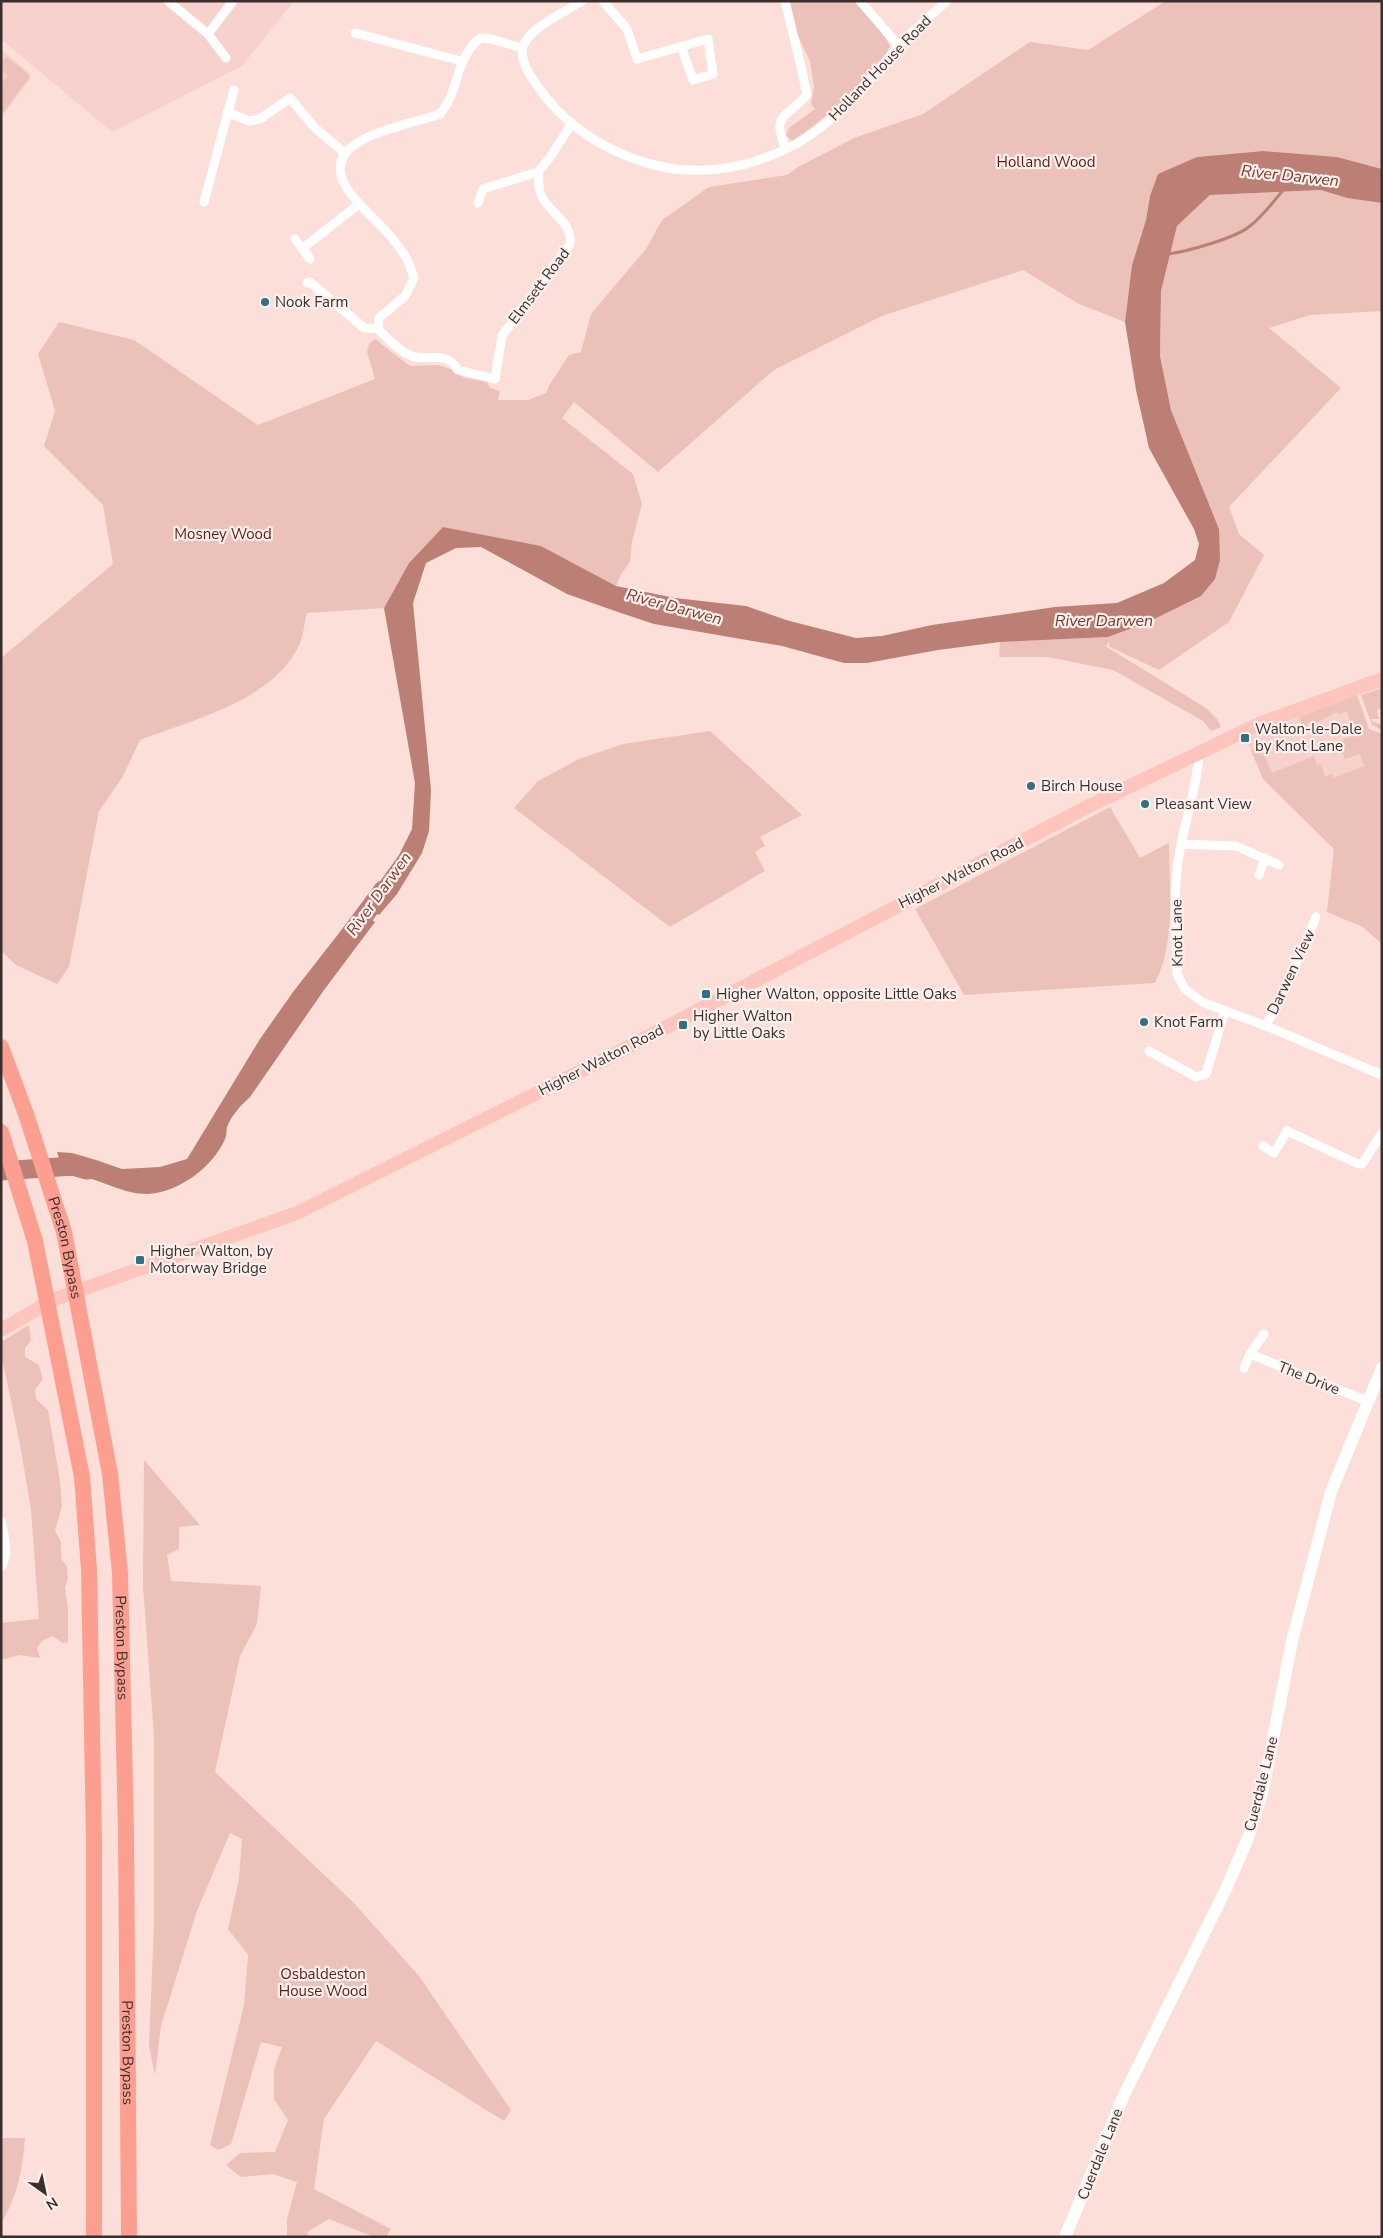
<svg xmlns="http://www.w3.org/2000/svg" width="1383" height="2238" font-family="'Nunito Sans',sans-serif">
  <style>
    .built { fill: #f7d1cb }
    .green { fill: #ecc1ba }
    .water { fill: #bb7f75 }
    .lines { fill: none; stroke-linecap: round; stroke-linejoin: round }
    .stream { stroke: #bb7f75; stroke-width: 3 }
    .river { stroke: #bb7f75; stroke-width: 19 }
    .street { stroke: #fff; stroke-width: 9 }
    .secondary { stroke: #fff; stroke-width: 12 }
    .primary { stroke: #fdc5bd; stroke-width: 14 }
    .highway { stroke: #fc9f91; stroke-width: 16 }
    .poi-dot { fill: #317185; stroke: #fdf1ee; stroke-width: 2 }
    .labels { text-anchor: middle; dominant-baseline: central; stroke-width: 4.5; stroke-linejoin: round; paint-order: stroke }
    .street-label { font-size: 15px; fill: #3b2f2d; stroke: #fdf1ee }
    .park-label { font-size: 15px; fill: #621811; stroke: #fdf1ee }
    .poi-label { font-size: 15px; fill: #3b2f2d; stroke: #fdf1ee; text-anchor: start }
    .water-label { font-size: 16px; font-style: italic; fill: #80342a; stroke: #fdf1ee }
  </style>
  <rect width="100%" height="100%" fill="#fddfd9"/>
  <!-- built -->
  <path class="built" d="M 1,1 L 294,1 L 242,66 L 112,132 L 1,39 Z
    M 1,49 L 30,73 L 31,78 L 1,118 Z
    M 1357,695 L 1369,729 L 1382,734 L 1382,944 L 1363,927 L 1327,912 L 1334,849 L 1263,779 L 1246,740 L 1253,735 Z"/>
  <!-- green -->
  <path class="green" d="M 789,1 L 856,1 L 885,37 L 890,46 C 879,73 818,125 792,141 L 786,135 L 789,128 L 815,109 L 811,104 L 814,87 L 810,61 L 789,17 Z
    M 1166,1 L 1382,1 L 1382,169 L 1337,157 L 1263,151 L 1197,157 L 1150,196 L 1146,220 L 1132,265 L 1125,322 L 1079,304 L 1023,270 L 882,316 L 774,370 L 658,472 L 574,402 L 562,418 L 633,474 L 642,504 L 632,541 L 630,562 L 621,574 L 616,586 L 541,546 L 443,527 L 409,563 L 384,608 L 307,613 C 304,623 304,634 300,643 C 276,700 192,720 140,740 L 122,778 L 99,811 L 69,967 L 57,984 L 16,965 L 1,951 L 1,658 L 113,564 L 103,505 L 44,446 L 55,411 L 38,354 L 59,322 L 134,340 L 258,425 L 375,379 L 367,352 L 369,344 L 375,339 L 410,366 L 439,365 L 450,369 L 465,378 L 487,382 L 490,388 L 500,391 L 498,400 L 528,400 L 546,393 L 550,384 L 569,355 L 581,352 L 591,314 L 646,249 L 662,220 L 709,187 L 787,175 L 798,167 L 854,138 L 923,114 L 1030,42 L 1088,50 Z
    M 7,57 L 28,74 L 29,78 L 1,115 L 1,83 L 8,76 L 1,70 L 1,62 Z
    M 1321,190 L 1347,198 L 1382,203 L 1382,311 L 1310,315 L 1269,328 L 1341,388 L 1229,507 L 1239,534 L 1264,555 L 1229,622 L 1159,670 L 1110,647 L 1108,640 L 1108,644 L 1105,646 L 1206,708 L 1217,719 L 1221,727 L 1211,731 L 1203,721 L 1113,670 L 1048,657 L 999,657 L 1000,642 L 1108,637 L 1146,623 L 1201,595 L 1219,529 L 1171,410 L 1160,356 L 1161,291 L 1177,226 L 1210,195 Z
    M 1382,688 L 1382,708 L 1377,710 L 1379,719 L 1371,719 L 1372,721 L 1382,725 L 1382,730 L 1372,725 L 1361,695 Z
    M 1357,695 L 1369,729 L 1382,734 L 1382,944 L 1363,927 L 1327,912 L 1334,849 L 1263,779 L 1251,750 L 1260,746 L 1272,773 L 1314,756 L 1317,765 L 1321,764 L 1325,777 L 1332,774 L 1334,778 L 1364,766 L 1360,754 L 1345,759 L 1342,751 L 1333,755 L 1329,745 L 1355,735 L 1347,711 L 1338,714 L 1337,712 L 1313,724 L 1312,722 L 1307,723 L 1308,727 L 1304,730 L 1299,717 Z
    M 710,731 L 802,815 L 760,837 L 765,846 L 755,852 L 765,871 L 670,927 L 514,808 L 538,781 L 579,759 L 623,744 Z
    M 1110,807 L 1140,858 L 1169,843 C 1169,889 1176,942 1155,983 L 964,995 L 915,909 Z
    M 29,1325 L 31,1341 L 25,1348 L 25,1357 L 39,1365 L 43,1379 L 35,1390 L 36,1399 L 48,1410 L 60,1481 L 62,1506 L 55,1531 L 61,1542 L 61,1558 L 67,1567 L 68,1578 L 65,1588 L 68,1608 L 68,1642 L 63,1643 L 52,1636 L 42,1641 L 37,1648 L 40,1658 L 20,1655 L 1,1660 L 1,1623 L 39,1619 L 31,1509 L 19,1439 L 1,1354 L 1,1342 Z
    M 144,1460 L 200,1525 L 179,1527 L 179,1549 L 167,1555 L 171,1581 L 261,1586 L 257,1624 L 240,1656 L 215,1772 L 353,1902 L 419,1976 L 511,2110 L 504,2121 L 376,2041 L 324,2119 L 314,2189 L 391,2229 L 386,2237 L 374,2237 L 329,2219 L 307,2232 L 309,2237 L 287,2237 L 287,2219 L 297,2182 L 273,2174 L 241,2177 L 226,2165 L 240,2153 L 275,2152 L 288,2120 L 274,2099 L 274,2070 L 282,2047 L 261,2042 L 231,2144 L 218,2150 L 210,2145 L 244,2005 L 248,1955 L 228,1929 L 239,1879 L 242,1839 L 230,1833 L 197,1911 L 161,2026 L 155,2075 L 149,2046 L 154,1925 L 154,1737 L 143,1586 Z
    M 1,2138 L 25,2138 C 23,2169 17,2197 1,2224 Z"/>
  <!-- water -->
  <path class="water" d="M 1263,151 L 1337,157 L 1382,169 L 1382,203 L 1347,198 L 1321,190 L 1210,195 L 1177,226 L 1161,291 L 1160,356 L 1171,410 L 1219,529 L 1220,560 L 1215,579 L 1201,596 L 1146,623 L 1108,637 L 1000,642 L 938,650 L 867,663 L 844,663 L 782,646 L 654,624 L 615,611 L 567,594 L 481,547 L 456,548 L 426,563 L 413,603 L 431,790 L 429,831 L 422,853 L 397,894 L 379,915 L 363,905 L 399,855 L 412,829 L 415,783 L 384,608 L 409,563 L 443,527 L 541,546 L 616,586 L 675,598 L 746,606 L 786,620 L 856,638 L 882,636 L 932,625 L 1055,607 L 1117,603 L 1164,583 L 1195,560 L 1199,544 L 1194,529 L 1149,448 L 1136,390 L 1125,322 L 1132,265 L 1146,220 L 1150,196 L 1158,174 L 1197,157 Z
    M 357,910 L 375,922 L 324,990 L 250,1097 C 241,1105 231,1116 227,1127 C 226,1131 227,1135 225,1139 C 213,1167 178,1193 147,1194 C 123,1194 102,1180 80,1176 C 75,1175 69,1176 65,1176 L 57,1152 L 72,1153 L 96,1160 L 122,1169 L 160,1167 L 187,1159 L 260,1039 L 293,992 Z"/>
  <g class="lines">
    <!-- stream -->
    <path class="stream" d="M 1167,254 C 1186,252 1236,238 1250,226 C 1263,216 1273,202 1284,189"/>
    <!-- river -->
    <path class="river" d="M 349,936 L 383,890
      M 1,1171 L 73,1166 L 87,1170"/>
    <!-- street -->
    <path class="street" d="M 168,1 L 208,34 L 226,58
      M 582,1 C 566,12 528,28 523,47 C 519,62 533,80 541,91 C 580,144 652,177 717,169 C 741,167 765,159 786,149 C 834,127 865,83 900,45 C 914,29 931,15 947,1
      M 603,1 L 627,29 L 637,59 L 708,39 L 713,74 L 693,80 L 681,46
      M 785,1 L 802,71 L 807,95 C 785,119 771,114 786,149
      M 860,1 L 899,46
      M 355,33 L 461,61
      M 208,34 L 233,1
      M 227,112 L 249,121 L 260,119 L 290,98 L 316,129 L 345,153
      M 204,202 L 234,90
      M 478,203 L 483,189 L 538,172
      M 295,239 L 310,259
      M 303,248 L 359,204
      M 307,283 L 310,282 L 364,328 L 378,329
      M 378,329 L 379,318 L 405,296 L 414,278 C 411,270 409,261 404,254 C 396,243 387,231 377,222 C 356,200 318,169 357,143 C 376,130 417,122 440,114 C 461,89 453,61 480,38 L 491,39 L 522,48
      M 378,329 C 387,338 400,352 412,356 C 427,362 446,349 458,370 L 495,379 L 502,336 L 570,244 C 573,222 549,213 541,195 C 538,189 539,179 538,172 L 551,156 L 572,123
      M 1199,753 C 1197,793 1181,830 1177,870 C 1173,904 1177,939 1177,974 L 1185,989 L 1202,1002 L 1266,1026 L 1382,1075
      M 1181,844 L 1236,846 L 1279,865
      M 1259,875 L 1265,858
      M 1266,1026 L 1288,982 L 1316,917
      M 1149,1051 L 1196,1077 L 1206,1074 L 1225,1011
      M 1263,1146 L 1274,1153 L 1287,1131 L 1356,1163 L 1362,1164 L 1382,1133
      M 1250,1354 L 1367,1401
      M 1244,1368 L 1250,1354 L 1264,1334
      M 1,1521 C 4,1536 10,1553 1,1567"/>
    <!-- secondary -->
    <path class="secondary" d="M 1065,2237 L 1124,2095 L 1226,1889 L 1248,1838 L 1263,1790 L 1292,1641 L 1331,1492 L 1382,1368"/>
    <!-- primary -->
    <path class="primary" d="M 1,1330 L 55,1299 L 297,1213 L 611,1056 L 1089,806 L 1259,724 L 1382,679"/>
    <!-- highway -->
    <g class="highway">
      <path id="s1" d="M 1,1047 L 26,1114 L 64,1232 L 110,1474 L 120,1573 L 126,1831 L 129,2237"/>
      <path d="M 1,1132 L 35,1241 L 82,1477 L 89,1570 L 94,1840 L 94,2237"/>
    </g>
  </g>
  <!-- markers -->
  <g class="poi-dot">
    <circle cx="265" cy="302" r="5"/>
    <rect x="1240" y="733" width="10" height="10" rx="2.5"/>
    <circle cx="1031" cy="786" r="5"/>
    <circle cx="1145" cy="804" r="5"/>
    <rect x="701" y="989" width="10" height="10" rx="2.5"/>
    <circle cx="1144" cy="1022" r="5"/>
    <rect x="678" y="1020" width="10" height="10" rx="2.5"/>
    <rect x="135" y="1255" width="10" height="10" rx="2.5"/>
  </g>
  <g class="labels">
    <!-- street labels -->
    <g class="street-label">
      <text transform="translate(880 68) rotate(-46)">Holland House Road</text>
      <text transform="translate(539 286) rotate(-53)">Elmsett Road</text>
      <text transform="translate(961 873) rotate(-27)">Higher Walton Road</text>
      <text transform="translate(1177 933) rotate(-91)">Knot Lane</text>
      <text transform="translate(1291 972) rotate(-65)">Darwen View</text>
      <text transform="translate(601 1060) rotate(-27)">Higher Walton Road</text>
      <text stroke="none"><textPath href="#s1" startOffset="211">Preston Bypass</textPath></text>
      <text transform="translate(1309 1378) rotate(22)">The Drive</text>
      <text stroke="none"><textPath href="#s1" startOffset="616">Preston Bypass</textPath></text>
      <text transform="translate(1261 1784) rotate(-76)">Cuerdale Lane</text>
      <text stroke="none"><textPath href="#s1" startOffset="1021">Preston Bypass</textPath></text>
      <text transform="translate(1100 2154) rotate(-68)">Cuerdale Lane</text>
    </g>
    <!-- park labels -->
    <g class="park-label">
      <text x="1046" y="162">Holland Wood</text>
      <text x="223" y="534">Mosney Wood</text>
      <text x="323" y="1974">Osbaldeston<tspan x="323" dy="17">House Wood</tspan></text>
    </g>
    <!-- poi labels -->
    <g class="poi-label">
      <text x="275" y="302">Nook Farm</text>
      <text x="1255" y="729">Walton-le-Dale<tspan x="1255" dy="17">by Knot Lane</tspan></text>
      <text x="1041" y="786">Birch House</text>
      <text x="1155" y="804">Pleasant View</text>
      <text x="716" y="994">Higher Walton, opposite Little Oaks</text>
      <text x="693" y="1016">Higher Walton<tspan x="693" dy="17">by Little Oaks</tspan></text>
      <text x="1154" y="1022">Knot Farm</text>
      <text x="150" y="1251">Higher Walton, by<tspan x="150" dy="17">Motorway Bridge</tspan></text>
    </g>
    <!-- water labels -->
    <g class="water-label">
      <text transform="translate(1290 176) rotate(6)">River Darwen</text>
      <text transform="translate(674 607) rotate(15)">River Darwen</text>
      <text x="1104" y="621">River Darwen</text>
      <text transform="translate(379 894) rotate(-54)">River Darwen</text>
    </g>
  </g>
  <!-- border -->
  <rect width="1383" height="2238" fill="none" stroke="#3b2f2d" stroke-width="5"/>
  <!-- north arrow -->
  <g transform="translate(45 2193) rotate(147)" stroke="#fdf1ee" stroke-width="4" paint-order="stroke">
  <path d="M0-4L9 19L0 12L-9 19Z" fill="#3b2f2d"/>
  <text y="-8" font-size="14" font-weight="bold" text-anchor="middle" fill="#3b2f2d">N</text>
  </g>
</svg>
